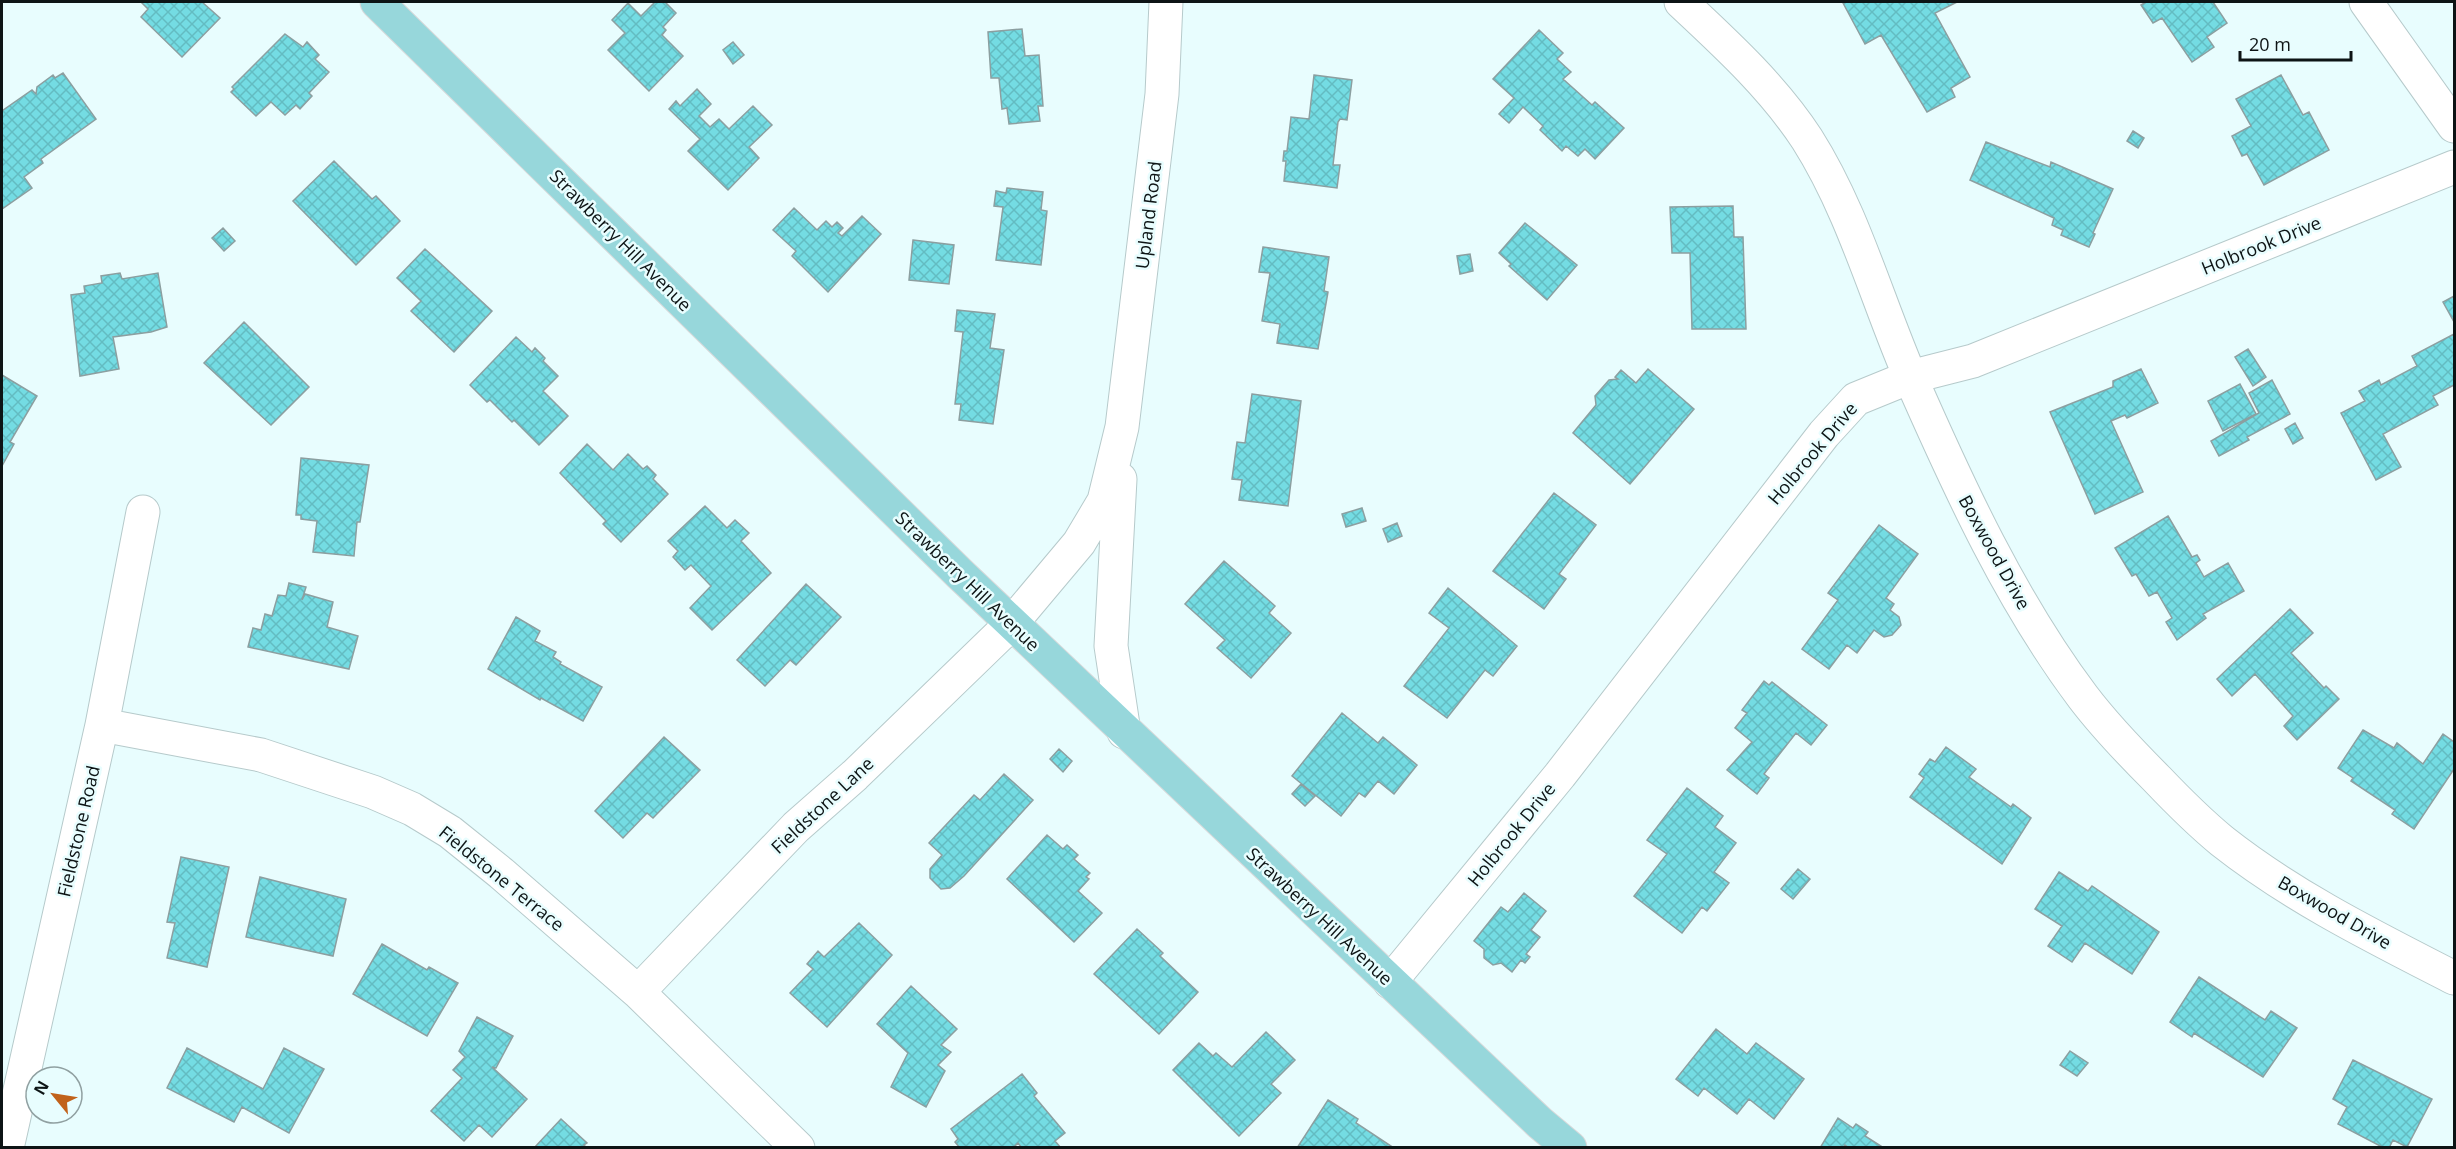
<svg xmlns="http://www.w3.org/2000/svg" width="2456" height="1149" font-family="'Open Sans',sans-serif">
  <style>
    .building { fill: url(#building-cross-hatch); stroke: #8c9fa0; stroke-width: 1.5 }
    .lines { fill: none; stroke-linecap: round; stroke-linejoin: round }
    .minor-casing { stroke: #b6cacb; stroke-width: 35 }
    .major-casing { stroke: #d8d9da; stroke-width: 35 }
    .minor { stroke: #fff; stroke-width: 33 }
    .major { stroke: #97d7db; stroke-width: 33 }
    .labels { text-anchor: middle; dominant-baseline: central; stroke-width: 5; stroke-linejoin: round; paint-order: stroke }
    .street-label { font-size: 18px; fill: #0d1415; stroke: #e8fdfe }
  </style>
  <defs>
    <pattern id="building-cross-hatch" width="8" height="8" patternUnits="userSpaceOnUse" patternTransform="scale(1.5)"><rect width="8" height="8" fill="#74dce3"/><path d="M0 0l8 8M0 8l8-8" fill="none" stroke="#63bcc2"/></pattern>
  </defs>
  <rect width="100%" height="100%" fill="#e8fdfe"/>
  <!-- building -->
  <path class="building" d="M 141,2 L 202,2 L 220,18 L 182,57 L 141,17 L 148,9 Z
    M 655,2 L 665,2 L 676,13 L 663,27 L 666,30 L 662,35 L 683,56 L 649,91 L 608,50 L 625,33 L 612,20 L 628,3 L 641,16 Z
    M 1846,2 L 1957,2 L 1935,13 L 1970,77 L 1951,88 L 1955,97 L 1927,112 L 1881,35 L 1865,44 L 1843,3 Z
    M 2146,2 L 2213,2 L 2227,23 L 2207,37 L 2214,47 L 2192,62 L 2162,18 L 2153,23 L 2141,5 Z
    M 1022,29 L 1025,56 L 1039,55 L 1043,106 L 1038,106 L 1040,121 L 1009,124 L 1007,108 L 1002,109 L 999,78 L 991,78 L 988,32 Z
    M 1539,30 L 1563,53 L 1557,59 L 1571,72 L 1563,79 L 1592,105 L 1595,102 L 1624,128 L 1595,159 L 1585,149 L 1578,156 L 1566,146 L 1562,151 L 1540,130 L 1543,126 L 1523,107 L 1509,123 L 1499,114 L 1514,98 L 1493,79 Z
    M 285,34 L 303,47 L 307,42 L 319,55 L 315,59 L 329,72 L 309,93 L 312,96 L 300,109 L 296,105 L 285,115 L 271,102 L 256,116 L 231,92 L 234,89 L 232,87 Z
    M 733,42 L 744,55 L 733,64 L 723,50 Z
    M 63,73 L 96,119 L 41,159 L 43,163 L 24,177 L 32,188 L 2,209 L 2,111 L 32,90 L 36,94 L 37,87 L 53,75 L 55,78 Z
    M 1314,75 L 1352,80 L 1347,120 L 1340,119 L 1338,122 L 1333,165 L 1340,165 L 1337,188 L 1284,181 L 1286,161 L 1283,161 L 1284,151 L 1287,151 L 1291,117 L 1309,119 Z
    M 2281,75 L 2303,115 L 2309,112 L 2329,150 L 2264,185 L 2247,154 L 2242,156 L 2232,136 L 2251,126 L 2236,99 Z
    M 697,89 L 711,104 L 699,116 L 710,127 L 719,119 L 729,129 L 753,106 L 772,125 L 749,147 L 759,158 L 728,190 L 688,151 L 700,139 L 669,109 L 676,101 L 680,106 Z
    M 2133,131 L 2144,138 L 2138,148 L 2127,141 Z
    M 1986,142 L 2050,167 L 2051,162 L 2113,189 L 2093,233 L 2095,234 L 2089,247 L 2061,235 L 2063,230 L 2052,225 L 2054,218 L 1970,180 Z
    M 334,161 L 372,199 L 376,196 L 400,221 L 356,265 L 293,201 Z
    M 1007,188 L 1043,192 L 1041,210 L 1047,211 L 1041,265 L 996,260 L 1003,207 L 994,206 L 996,191 L 1006,193 Z
    M 1733,206 L 1734,237 L 1743,237 L 1746,329 L 1692,329 L 1690,253 L 1672,253 L 1670,207 Z
    M 794,208 L 817,230 L 826,221 L 832,227 L 837,222 L 843,228 L 838,233 L 842,236 L 862,216 L 881,234 L 828,292 L 792,256 L 796,251 L 773,230 Z
    M 1525,223 L 1577,265 L 1547,300 L 1509,266 L 1511,264 L 1499,253 Z
    M 223,228 L 235,241 L 224,251 L 212,238 Z
    M 913,240 L 954,245 L 949,284 L 909,280 Z
    M 1263,247 L 1329,257 L 1324,291 L 1328,292 L 1318,349 L 1277,343 L 1280,324 L 1262,321 L 1270,273 L 1259,272 Z
    M 425,249 L 492,311 L 454,352 L 411,311 L 421,301 L 397,278 Z
    M 1470,254 L 1473,271 L 1460,274 L 1457,256 Z
    M 120,273 L 122,279 L 158,273 L 167,327 L 151,332 L 113,337 L 119,369 L 80,376 L 71,295 L 85,293 L 84,286 L 102,283 L 101,276 Z
    M 2454,296 L 2454,322 L 2443,302 Z
    M 957,310 L 995,314 L 990,348 L 1004,350 L 993,424 L 959,420 L 961,404 L 955,404 L 963,332 L 955,331 Z
    M 244,322 L 309,387 L 271,425 L 204,363 Z
    M 2454,334 L 2454,385 L 2433,396 L 2438,405 L 2383,434 L 2401,467 L 2376,480 L 2341,413 L 2365,401 L 2359,391 L 2379,380 L 2381,385 L 2417,366 L 2412,356 Z
    M 516,337 L 532,352 L 535,348 L 545,358 L 543,361 L 558,376 L 543,391 L 568,416 L 539,445 L 514,420 L 512,422 L 490,400 L 487,402 L 470,385 Z
    M 2248,349 L 2266,377 L 2253,386 L 2235,357 Z
    M 1648,369 L 1694,409 L 1630,484 L 1573,433 L 1596,405 L 1595,396 L 1609,380 L 1618,379 L 1615,377 L 1621,370 L 1636,383 Z
    M 2141,369 L 2158,403 L 2127,418 L 2125,415 L 2111,421 L 2143,492 L 2095,514 L 2050,412 L 2113,387 L 2113,381 Z
    M 2,375 L 37,396 L 10,442 L 14,444 L 2,466 Z
    M 2272,380 L 2290,414 L 2247,437 L 2249,440 L 2219,456 L 2211,441 L 2259,413 L 2249,393 Z
    M 2240,384 L 2256,414 L 2223,431 L 2208,401 Z
    M 1252,394 L 1301,401 L 1288,506 L 1239,500 L 1242,480 L 1232,479 L 1237,442 L 1245,443 Z
    M 2295,423 L 2303,438 L 2293,444 L 2285,429 Z
    M 587,444 L 613,470 L 628,454 L 643,469 L 647,466 L 656,475 L 653,479 L 668,494 L 621,542 L 603,524 L 606,521 L 560,473 Z
    M 301,458 L 369,465 L 360,522 L 357,522 L 354,556 L 313,552 L 317,521 L 301,519 L 301,515 L 296,515 Z
    M 1554,493 L 1596,525 L 1559,574 L 1566,579 L 1544,609 L 1493,571 Z
    M 705,506 L 727,528 L 735,520 L 749,533 L 741,541 L 771,573 L 712,630 L 690,608 L 711,586 L 691,565 L 685,570 L 673,557 L 678,551 L 668,541 Z
    M 1362,508 L 1366,521 L 1346,527 L 1342,514 Z
    M 2168,516 L 2192,557 L 2197,555 L 2200,560 L 2196,563 L 2204,577 L 2228,563 L 2244,591 L 2203,614 L 2206,618 L 2177,640 L 2166,622 L 2172,618 L 2157,592 L 2149,596 L 2136,574 L 2132,576 L 2115,548 Z
    M 1397,523 L 1402,536 L 1388,542 L 1383,529 Z
    M 1879,525 L 1918,554 L 1886,598 L 1894,604 L 1890,610 L 1899,617 L 1901,625 L 1892,635 L 1884,637 L 1874,630 L 1857,653 L 1847,645 L 1829,669 L 1802,649 L 1838,600 L 1828,593 Z
    M 1224,561 L 1275,606 L 1269,613 L 1291,633 L 1251,678 L 1217,648 L 1225,640 L 1185,604 Z
    M 289,583 L 306,587 L 302,600 L 305,594 L 333,602 L 327,627 L 358,636 L 349,669 L 248,647 L 253,628 L 261,630 L 265,614 L 272,616 L 278,595 L 286,596 Z
    M 806,584 L 841,617 L 796,665 L 790,660 L 765,686 L 737,660 Z
    M 1448,588 L 1517,646 L 1493,676 L 1485,670 L 1447,718 L 1404,686 L 1449,628 L 1429,613 Z
    M 2290,609 L 2313,633 L 2291,653 L 2324,688 L 2326,686 L 2339,699 L 2297,740 L 2284,726 L 2293,716 L 2255,674 L 2232,696 L 2217,679 Z
    M 516,617 L 540,631 L 535,641 L 556,652 L 553,657 L 561,662 L 560,664 L 602,687 L 583,721 L 541,698 L 540,700 L 488,669 Z
    M 1764,681 L 1769,685 L 1772,682 L 1827,725 L 1811,745 L 1796,733 L 1764,774 L 1769,778 L 1757,794 L 1727,770 L 1752,742 L 1735,728 L 1747,713 L 1742,710 Z
    M 1342,713 L 1378,743 L 1383,737 L 1417,765 L 1394,794 L 1378,781 L 1365,797 L 1359,793 L 1341,816 L 1292,776 Z
    M 2363,730 L 2394,748 L 2397,743 L 2423,764 L 2443,734 L 2454,742 L 2454,769 L 2414,829 L 2392,814 L 2395,810 L 2351,781 L 2353,778 L 2338,768 Z
    M 664,737 L 700,770 L 653,818 L 647,813 L 623,838 L 595,811 Z
    M 1946,747 L 1976,769 L 1969,777 L 2011,807 L 2013,804 L 2031,818 L 2002,864 L 1910,797 L 1924,778 L 1919,774 L 1930,759 L 1935,762 Z
    M 1059,749 L 1072,761 L 1063,772 L 1050,759 Z
    M 1004,774 L 1033,800 L 964,876 L 950,888 L 941,889 L 930,878 L 930,869 L 942,855 L 929,843 L 974,795 L 980,800 Z
    M 1301,784 L 1315,796 L 1305,806 L 1292,794 Z
    M 1687,788 L 1723,816 L 1715,827 L 1736,843 L 1714,872 L 1729,883 L 1707,911 L 1702,907 L 1682,933 L 1634,896 L 1667,854 L 1647,840 Z
    M 1047,835 L 1063,849 L 1067,845 L 1078,855 L 1074,859 L 1090,873 L 1086,877 L 1089,879 L 1078,891 L 1102,913 L 1074,942 L 1007,879 Z
    M 181,857 L 229,867 L 207,967 L 167,958 L 175,923 L 167,922 Z
    M 1798,869 L 1810,879 L 1793,899 L 1781,889 Z
    M 2059,872 L 2088,891 L 2092,886 L 2159,932 L 2132,974 L 2085,943 L 2072,962 L 2048,946 L 2062,926 L 2035,909 Z
    M 260,877 L 346,899 L 333,956 L 246,937 Z
    M 1524,893 L 1546,911 L 1531,930 L 1540,937 L 1526,954 L 1530,957 L 1525,963 L 1521,960 L 1512,972 L 1501,963 L 1493,965 L 1484,958 L 1484,949 L 1474,941 L 1501,907 L 1508,912 Z
    M 859,923 L 892,955 L 827,1027 L 790,993 L 813,969 L 807,964 L 818,951 L 824,957 Z
    M 1137,929 L 1163,953 L 1160,956 L 1198,992 L 1159,1034 L 1094,974 Z
    M 382,944 L 427,970 L 429,967 L 458,983 L 427,1036 L 353,994 Z
    M 2199,977 L 2265,1020 L 2271,1011 L 2297,1028 L 2263,1077 L 2194,1033 L 2192,1037 L 2170,1022 Z
    M 911,986 L 957,1029 L 941,1045 L 951,1052 L 938,1065 L 945,1071 L 926,1107 L 891,1087 L 908,1053 L 877,1024 Z
    M 477,1017 L 513,1036 L 496,1068 L 492,1067 L 527,1099 L 492,1137 L 479,1125 L 464,1141 L 431,1111 L 462,1078 L 453,1070 L 465,1057 L 459,1051 Z
    M 1716,1029 L 1747,1054 L 1756,1043 L 1804,1079 L 1774,1119 L 1749,1099 L 1737,1114 L 1704,1088 L 1698,1096 L 1676,1079 Z
    M 1266,1032 L 1295,1060 L 1271,1084 L 1281,1093 L 1239,1136 L 1173,1070 L 1199,1043 L 1213,1056 L 1216,1053 L 1232,1067 Z
    M 187,1048 L 263,1089 L 284,1048 L 324,1069 L 289,1133 L 242,1107 L 234,1122 L 167,1088 Z
    M 2070,1051 L 2088,1063 L 2077,1076 L 2060,1065 Z
    M 2353,1060 L 2432,1099 L 2407,1147 L 2393,1140 L 2389,1148 L 2384,1148 L 2338,1124 L 2347,1107 L 2333,1099 Z
    M 1022,1074 L 1037,1093 L 1034,1096 L 1065,1133 L 1055,1141 L 1061,1148 L 1022,1148 L 1018,1143 L 1013,1148 L 960,1148 L 955,1142 L 958,1139 L 951,1129 Z
    M 1328,1100 L 1358,1119 L 1356,1123 L 1394,1148 L 1297,1148 Z
    M 1838,1118 L 1853,1128 L 1856,1124 L 1868,1132 L 1865,1136 L 1884,1148 L 1849,1148 L 1845,1145 L 1843,1148 L 1820,1148 Z
    M 561,1119 L 587,1143 L 584,1145 L 587,1148 L 534,1148 Z"/>
  <g class="lines">
    <!-- minor casing -->
    <g class="minor-casing">
      <path id="minor" d="M 1681,2 C 1726,44 1773,87 1807,139 C 1854,213 1877,301 1912,381 C 1960,490 2011,601 2083,697 C 2105,726 2131,753 2157,779 C 2177,800 2199,822 2222,841 C 2293,897 2374,937 2454,978
        M 2366,2 L 2454,126
        M 1120,479 L 1111,646 L 1124,732
        M 102,725 L 261,755 L 373,792 L 412,809 L 450,832 L 501,873 L 638,992 L 798,1148
        M 1390,982 L 1560,775 L 1824,434 L 1856,399 L 1910,377 L 1973,361 L 2454,167
        M 638,992 L 796,827 L 855,775 L 1011,624 L 1079,543 L 1104,501 L 1122,427 L 1162,94 L 1166,2
        M 7,1148 L 102,725 L 143,512"/>
    </g>
    <!-- major casing -->
    <g class="major-casing">
      <path id="major" d="M 377,2 L 960,574 L 1540,1123 L 1570,1148"/>
    </g>
    <!-- minor -->
    <use href="#minor" class="minor"/>
    <!-- major -->
    <use href="#major" class="major"/>
  </g>
  <g class="labels">
    <!-- street labels -->
    <g class="street-label">
      <text transform="translate(1148 215) rotate(-83)">Upland Road</text>
      <text transform="translate(621 240) rotate(45)">Strawberry Hill Avenue</text>
      <text transform="translate(2261 245) rotate(-22)">Holbrook Drive</text>
      <text transform="translate(1812 453) rotate(-50)">Holbrook Drive</text>
      <text transform="translate(1995 552) rotate(61)">Boxwood Drive</text>
      <text transform="translate(968 581) rotate(44)">Strawberry Hill Avenue</text>
      <text transform="translate(822 805) rotate(-43)">Fieldstone Lane</text>
      <text transform="translate(78 831) rotate(-77)">Fieldstone Road</text>
      <text transform="translate(1511 834) rotate(-51)">Holbrook Drive</text>
      <text transform="translate(502 878) rotate(39)">Fieldstone Terrace</text>
      <text transform="translate(2335 912) rotate(30)">Boxwood Drive</text>
      <text transform="translate(1320 916) rotate(43)">Strawberry Hill Avenue</text>
    </g>
  </g>
  <!-- border -->
  <rect width="2456" height="1149" fill="none" stroke="#0d1415" stroke-width="6"/>
  <!-- north arrow -->
  <g transform="translate(54 1095) rotate(300)"><circle r="28" fill="#e8fdfe" stroke="#90a0a1" stroke-width="1.5"/>
  <path d="M0-4.5L10 22L0 15L-10 22Z" fill="#c1621b"/>
  <text y="-9" font-size="16" font-weight="bold" text-anchor="middle" fill="#0d1415">N</text>
  </g>
  <!-- scale -->
  <path d="M2240 51v9h111v-9" fill="none" stroke="#0d1415" stroke-width="3"/>
  <text x="2249" y="51" font-size="18" fill="#0d1415" stroke="#e8fdfe" stroke-width="4.5" paint-order="stroke">20 m</text>
</svg>
